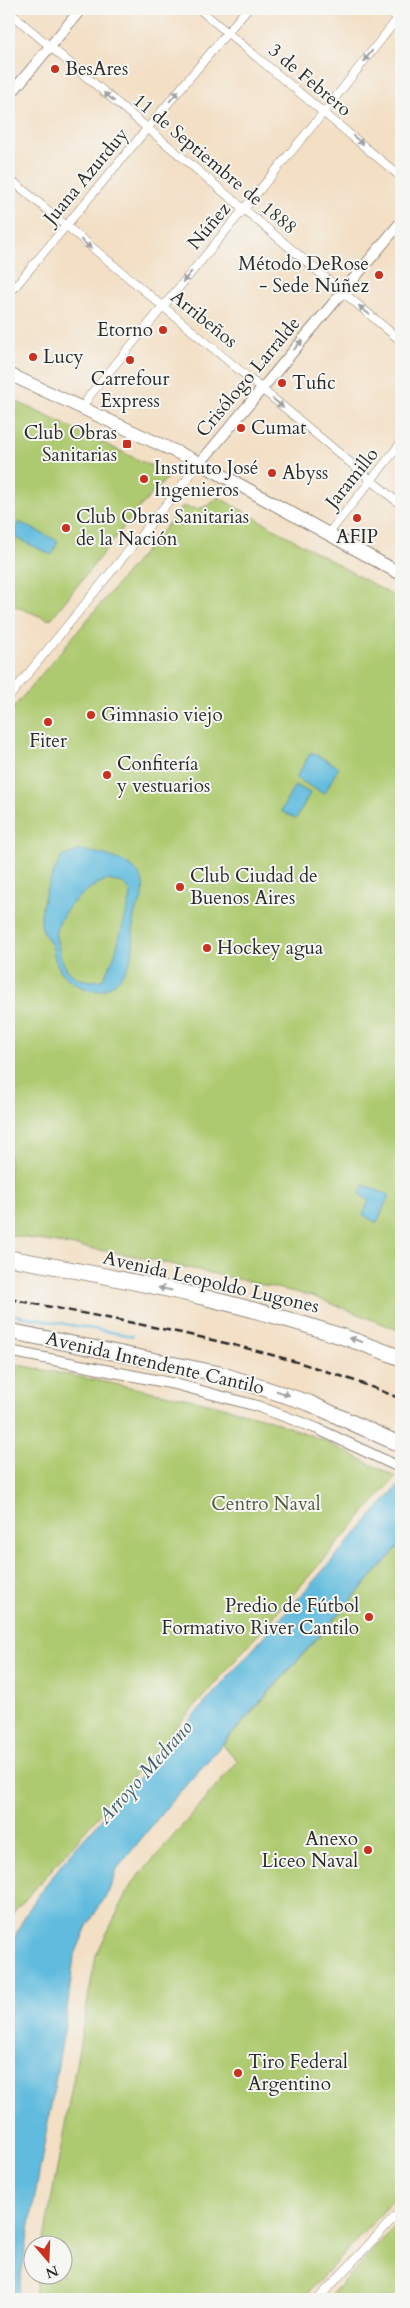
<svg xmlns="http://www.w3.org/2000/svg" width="410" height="2308" font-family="Cardo,serif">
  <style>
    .green { fill: #aeca70; stroke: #6c7a4e }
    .water { fill: #60bbde; stroke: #467384; fill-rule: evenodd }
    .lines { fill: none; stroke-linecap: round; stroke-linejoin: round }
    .stream { stroke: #60bbde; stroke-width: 2.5 }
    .minor-casing { stroke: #8f8578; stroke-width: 9 }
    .tertiary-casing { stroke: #8f8578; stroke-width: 12 }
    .primary-casing { stroke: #8f8578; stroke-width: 14 }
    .motorway-casing { stroke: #8f8578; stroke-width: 17 }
    .minor { stroke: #fff; stroke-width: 8 }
    .tertiary { stroke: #fff; stroke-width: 10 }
    .primary { stroke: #fff; stroke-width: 12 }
    .motorway { stroke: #fff; stroke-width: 15 }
    .rail { stroke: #2b2b2b; stroke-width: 2.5; stroke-dasharray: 8 4; stroke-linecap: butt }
    .oneway { fill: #a0a0a0 }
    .poi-dot { fill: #c8321e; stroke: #f6f6f2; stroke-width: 2 }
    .labels { text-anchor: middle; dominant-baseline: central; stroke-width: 4; stroke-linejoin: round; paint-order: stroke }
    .poi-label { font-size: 19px; fill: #2b2b2b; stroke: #f6f6f2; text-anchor: start }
    .street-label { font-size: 19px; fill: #2b2b2b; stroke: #f6f6f2 }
    .park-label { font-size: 19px; fill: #525b40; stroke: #f6f6f2 }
    .water-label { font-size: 20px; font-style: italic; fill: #3e5d6a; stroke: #f6f6f2 }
  </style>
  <rect width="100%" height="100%" fill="#f6f6f2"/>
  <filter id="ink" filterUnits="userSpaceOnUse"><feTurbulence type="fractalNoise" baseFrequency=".02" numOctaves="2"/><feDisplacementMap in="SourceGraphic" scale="10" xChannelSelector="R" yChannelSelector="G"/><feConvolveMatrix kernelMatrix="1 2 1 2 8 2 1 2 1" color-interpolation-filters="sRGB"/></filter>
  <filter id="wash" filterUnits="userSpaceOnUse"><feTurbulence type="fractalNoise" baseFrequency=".0096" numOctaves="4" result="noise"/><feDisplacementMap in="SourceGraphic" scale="20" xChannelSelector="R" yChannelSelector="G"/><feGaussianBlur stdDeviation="1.12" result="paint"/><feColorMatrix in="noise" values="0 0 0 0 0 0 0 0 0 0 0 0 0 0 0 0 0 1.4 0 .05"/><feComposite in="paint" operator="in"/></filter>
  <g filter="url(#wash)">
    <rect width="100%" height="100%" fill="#f3dfc4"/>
    <!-- green -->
    <path class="green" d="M 9,398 L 166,473 L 167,478 L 138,509 L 50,620 L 9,604 Z
      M 218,497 L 401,600 L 401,1331 L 312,1296 L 135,1256 L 9,1235 L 9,713 L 183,506 C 197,511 208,508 218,497 Z
      M 9,1363 L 200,1401 L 265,1418 L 325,1441 L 396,1477 L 9,1918 Z
      M 401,1544 L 401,2192 L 302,2299 L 33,2299 L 38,2276 L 62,2276 L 62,2246 L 43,2245 L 96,1955 L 131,1885 L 238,1761 L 223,1745 Z
      M 401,2220 L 401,2299 L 327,2299 Z"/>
    <!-- water -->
    <path class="water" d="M 19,522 L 58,541 L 52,555 L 12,536 Z
      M 311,752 L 339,767 L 324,794 L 296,778 Z
      M 295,785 L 310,793 L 296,819 L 281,811 Z
      M 80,850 C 105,854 153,863 142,899 C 140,905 135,909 134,916 C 131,933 137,947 129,964 C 124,974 114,987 102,990 C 92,994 68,982 62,973 C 57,966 54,957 53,949 C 51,941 44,937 42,929 C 37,905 51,877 62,857 ZM 106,880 L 123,883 L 131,892 L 130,900 L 114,957 L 102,980 C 75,984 63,972 58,945 C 57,940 55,934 56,930 C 65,905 84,890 106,880 Z
      M 364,1185 L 389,1195 L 377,1223 L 363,1215 L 369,1200 L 360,1195 Z
      M 401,1483 L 401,1544 L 170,1803 L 117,1869 L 109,1891 L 87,1926 L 74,1957 L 65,2025 L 17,2299 L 9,2299 L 9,1955 C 19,1917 42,1889 66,1859 Z"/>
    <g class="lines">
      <!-- stream -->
      <path class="stream" d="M 9,1314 L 133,1336"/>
    </g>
  </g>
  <g filter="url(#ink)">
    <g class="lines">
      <!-- minor casing -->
      <g class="minor-casing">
        <path id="minor" d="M 199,9 L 401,177
          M 388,9 L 401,21
          M 9,12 L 401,341
          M 9,178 L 401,505
          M 9,294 L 247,9
          M 82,408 L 90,395 L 324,112 L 398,18
          M 328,534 L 401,443
          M 9,697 L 200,463
          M 318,2299 L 401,2210"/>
      </g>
      <!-- tertiary casing -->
      <g class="tertiary-casing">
        <path id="tertiary" d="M 9,96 L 81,9
          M 200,463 L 401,222
          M 9,1351 L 175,1384 L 257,1406 L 318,1429 L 401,1468"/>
      </g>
      <!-- primary casing -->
      <g class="primary-casing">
        <path id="primary" d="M 9,374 L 200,463 L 401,574"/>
      </g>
      <!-- motorway casing -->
      <g class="motorway-casing">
        <path id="motorway" d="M 9,1258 C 142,1282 275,1308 401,1358
          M 9,1331 L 220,1374 L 309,1403 L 401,1445"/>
      </g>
      <!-- minor -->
      <use href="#minor" class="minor"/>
      <!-- tertiary -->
      <use href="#tertiary" class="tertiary"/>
      <!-- primary -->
      <use href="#primary" class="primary"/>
      <!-- motorway -->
      <use href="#motorway" class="motorway"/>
      <!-- rail -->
      <path class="rail" d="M 9,1299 C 141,1325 276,1346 401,1399"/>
    </g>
    <!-- one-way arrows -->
    <defs><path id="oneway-solid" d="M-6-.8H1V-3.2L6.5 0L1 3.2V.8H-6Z" transform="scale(1.25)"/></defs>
    <g class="oneway">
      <use href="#oneway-solid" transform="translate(368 56) rotate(128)"/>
      <use href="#oneway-solid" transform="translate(174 96) rotate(-50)"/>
      <use href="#oneway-solid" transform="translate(109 97) rotate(-140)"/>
      <use href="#oneway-solid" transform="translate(358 140) rotate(40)"/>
      <use href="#oneway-solid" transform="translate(86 244) rotate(40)"/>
      <use href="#oneway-solid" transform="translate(187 277) rotate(130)"/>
      <use href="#oneway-solid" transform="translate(364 310) rotate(-140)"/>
      <use href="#oneway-solid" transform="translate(298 345) rotate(-49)"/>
      <use href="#oneway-solid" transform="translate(278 403) rotate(40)"/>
      <use href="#oneway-solid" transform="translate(165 1289) rotate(-169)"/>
      <use href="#oneway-solid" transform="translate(356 1340) rotate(-162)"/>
      <use href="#oneway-solid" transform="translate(283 1393) rotate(19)"/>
    </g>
  </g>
  <!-- markers -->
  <g class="poi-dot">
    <circle cx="55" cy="69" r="5"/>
    <circle cx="379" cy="275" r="5"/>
    <circle cx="163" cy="330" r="5"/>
    <circle cx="33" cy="357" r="5"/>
    <circle cx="130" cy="360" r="5"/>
    <circle cx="282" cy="383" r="5"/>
    <circle cx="241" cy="428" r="5"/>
    <rect x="122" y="439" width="10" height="10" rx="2.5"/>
    <circle cx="272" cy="473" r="5"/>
    <circle cx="144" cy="479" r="5"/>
    <circle cx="357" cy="518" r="5"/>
    <circle cx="66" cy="528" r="5"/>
    <circle cx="91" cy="715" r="5"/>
    <circle cx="48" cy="722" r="5"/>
    <circle cx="107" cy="775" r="5"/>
    <circle cx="180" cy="887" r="5"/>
    <circle cx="207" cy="948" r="5"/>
    <circle cx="369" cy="1617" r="5"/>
    <circle cx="368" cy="1850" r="5"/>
    <circle cx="238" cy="2073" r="5"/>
  </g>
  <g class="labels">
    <!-- poi labels -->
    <g class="poi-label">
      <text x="65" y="69">BesAres</text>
      <text x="369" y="264" text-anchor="end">Método DeRose<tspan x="369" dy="22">- Sede Núñez</tspan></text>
      <text x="153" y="330" text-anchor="end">Etorno</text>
      <text x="43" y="357">Lucy</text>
      <text x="130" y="379" text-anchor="middle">Carrefour<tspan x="130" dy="22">Express</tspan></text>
      <text x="292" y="383">Tufic</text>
      <text x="251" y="428">Cumat</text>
      <text x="117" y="433" text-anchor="end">Club Obras<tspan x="117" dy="22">Sanitarias</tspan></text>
      <text x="154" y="468">Instituto José<tspan x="154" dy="22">Ingenieros</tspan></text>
      <text x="282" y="473">Abyss</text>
      <text x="76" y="517">Club Obras Sanitarias<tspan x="76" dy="22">de la Nación</tspan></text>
      <text x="357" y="537" text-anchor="middle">AFIP</text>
      <text x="101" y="715">Gimnasio viejo</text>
      <text x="48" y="741" text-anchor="middle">Fiter</text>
      <text x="117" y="764">Confitería<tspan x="117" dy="22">y vestuarios</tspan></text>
      <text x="190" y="876">Club Ciudad de<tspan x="190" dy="22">Buenos Aires</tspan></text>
      <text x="217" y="948">Hockey agua</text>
      <text x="359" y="1606" text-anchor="end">Predio de Fútbol<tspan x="359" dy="22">Formativo River Cantilo</tspan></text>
      <text x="358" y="1839" text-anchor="end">Anexo<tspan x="358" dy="22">Liceo Naval</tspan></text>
      <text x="248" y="2062">Tiro Federal<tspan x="248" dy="22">Argentino</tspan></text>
    </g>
    <!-- street labels -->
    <g class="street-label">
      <text transform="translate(310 80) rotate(40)">3 de Febrero</text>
      <text transform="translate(215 164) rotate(40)">11 de Septiembre de 1888</text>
      <text transform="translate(86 176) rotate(-50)">Juana Azurduy</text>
      <text transform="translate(209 226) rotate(-50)">Núñez</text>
      <text transform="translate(204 319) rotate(39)">Arribeños</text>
      <text transform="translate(248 377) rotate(-50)">Crisólogo Larralde</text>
      <text transform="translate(352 478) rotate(-51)">Jaramillo</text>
      <text transform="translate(211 1282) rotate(13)">Avenida Leopoldo Lugones</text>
      <text transform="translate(155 1363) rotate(13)">Avenida Intendente Cantilo</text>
    </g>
    <!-- park labels -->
    <g class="park-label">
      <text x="266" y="1504">Centro Naval</text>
    </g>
    <!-- water labels -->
    <g class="water-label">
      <text transform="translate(145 1772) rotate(-48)">Arroyo Medrano</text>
    </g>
  </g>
  <!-- margin -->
  <rect width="410" height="2308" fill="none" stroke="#f6f6f2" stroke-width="30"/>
  <!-- north arrow -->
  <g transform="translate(48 2260) rotate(161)"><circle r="24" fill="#f6f6f2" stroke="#a5a5a2"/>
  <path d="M0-4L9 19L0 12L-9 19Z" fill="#c8321e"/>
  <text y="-8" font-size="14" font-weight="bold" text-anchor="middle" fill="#2b2b2b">N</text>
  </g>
</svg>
